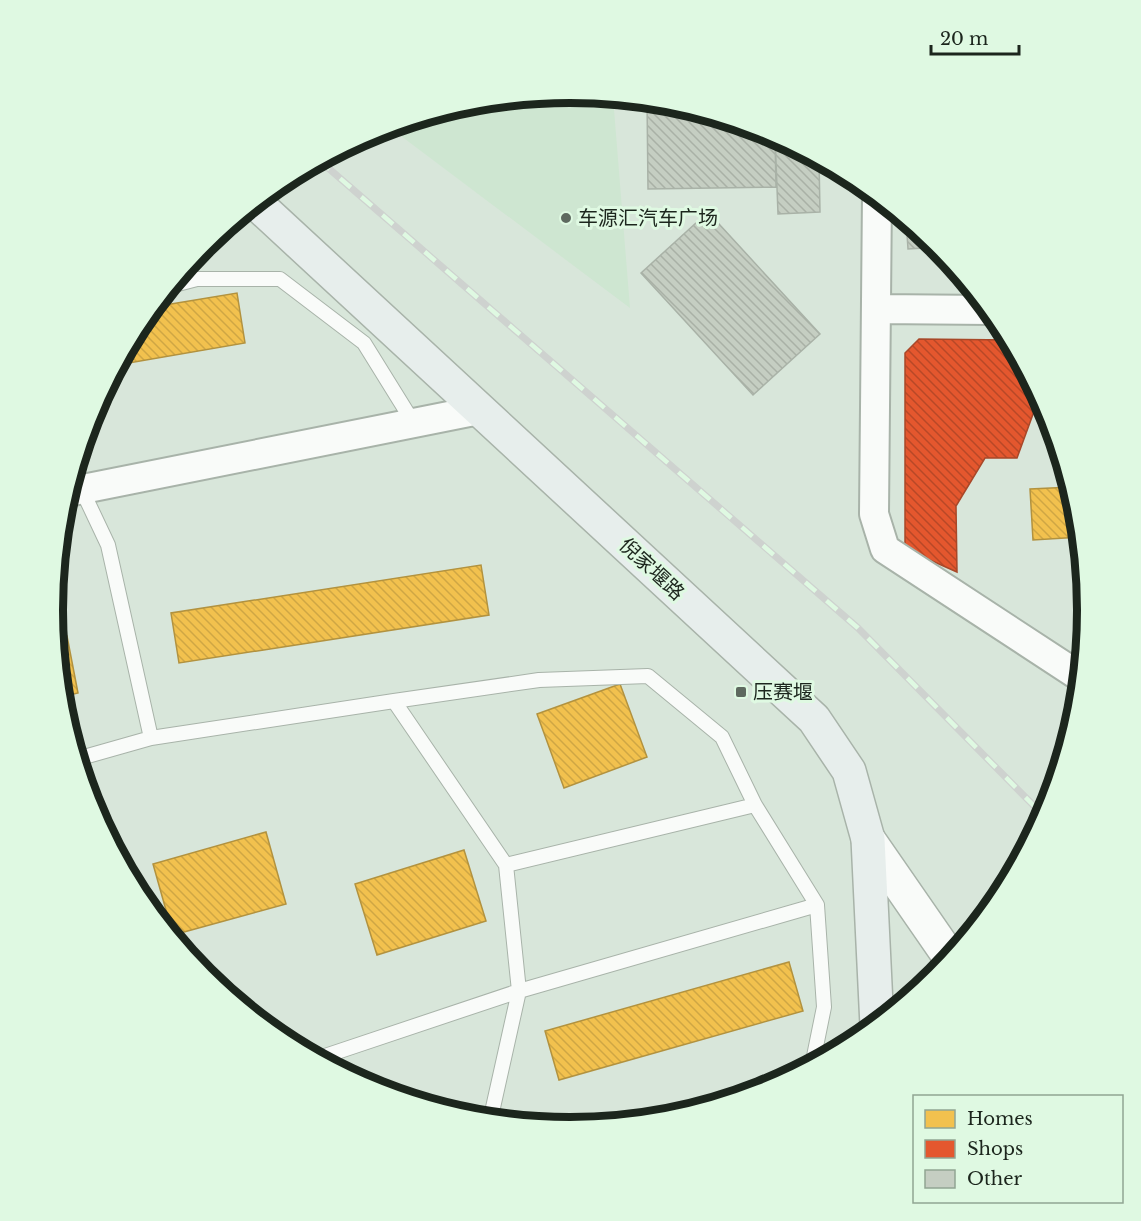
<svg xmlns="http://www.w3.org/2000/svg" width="1141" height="1221" font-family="'Libre Baskerville','Noto Sans SC',serif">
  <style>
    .built { fill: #cee6d1 }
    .homes { fill: url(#homes-back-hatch); stroke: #b2923f; stroke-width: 1.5 }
    .shops { fill: url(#shops-back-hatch); stroke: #a84829; stroke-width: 1.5 }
    .building { fill: url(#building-back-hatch); stroke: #a9b2a7; stroke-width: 1.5 }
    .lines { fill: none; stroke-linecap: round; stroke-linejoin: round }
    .service-casing { stroke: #a8b3a9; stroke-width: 16 }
    .minor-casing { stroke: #a8b3a9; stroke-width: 32 }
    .tertiary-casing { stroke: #a8b3a9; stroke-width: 36 }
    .secondary-casing { stroke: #a8b3a9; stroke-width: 36 }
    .service { stroke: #f9fbf9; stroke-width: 14 }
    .minor { stroke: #f9fbf9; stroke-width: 28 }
    .tertiary { stroke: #f9fbf9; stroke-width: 33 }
    .secondary { stroke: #e7eeec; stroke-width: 33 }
    .rail-casing { stroke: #ced2cf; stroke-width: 7 }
    .rail { stroke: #dff9e2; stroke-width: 4.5; stroke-dasharray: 14; stroke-linecap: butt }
    .poi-dot { fill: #5e695f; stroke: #dff9e2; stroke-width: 2 }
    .labels { text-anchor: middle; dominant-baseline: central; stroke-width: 6; stroke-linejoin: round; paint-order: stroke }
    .poi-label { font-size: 20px; fill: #1c261d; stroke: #dff9e2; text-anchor: start }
    .street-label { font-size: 20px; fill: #1c261d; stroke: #dff9e2 }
    .rim { fill: none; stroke: #1c261d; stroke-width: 8 }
  </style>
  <defs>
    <pattern id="homes-back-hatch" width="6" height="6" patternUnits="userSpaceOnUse" patternTransform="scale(1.5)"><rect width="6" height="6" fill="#f2c14e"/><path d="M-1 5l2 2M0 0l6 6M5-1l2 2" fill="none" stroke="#cfa644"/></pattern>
    <pattern id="shops-back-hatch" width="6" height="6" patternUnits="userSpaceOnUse" patternTransform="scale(1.5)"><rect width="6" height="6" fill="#e4572e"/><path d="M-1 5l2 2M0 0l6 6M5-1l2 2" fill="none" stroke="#b84827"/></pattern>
    <pattern id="building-back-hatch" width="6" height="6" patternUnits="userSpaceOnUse" patternTransform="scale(1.5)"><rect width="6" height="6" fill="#c5cec2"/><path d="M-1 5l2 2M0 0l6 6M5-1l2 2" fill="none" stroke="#a9b1a6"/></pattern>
  </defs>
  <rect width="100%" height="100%" fill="#d8e6da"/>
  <!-- built -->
  <path class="built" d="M 571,93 L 613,97 L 630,308 L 389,127 L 470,102 Z"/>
  <!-- homes -->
  <path class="homes" d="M 237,293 L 245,343 L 117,365 L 140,322 L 153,307 Z
    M 1072,487 L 1079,510 L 1081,537 L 1033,540 L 1030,489 Z
    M 481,565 L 489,615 L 179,663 L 171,613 Z
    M 67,636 L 78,693 L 61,697 L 55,638 Z
    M 620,684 L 647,757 L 564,788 L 537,714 Z
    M 266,832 L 286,904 L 173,935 L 153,864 Z
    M 464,850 L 486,921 L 377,955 L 355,884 Z
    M 789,962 L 803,1011 L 559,1080 L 545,1031 Z
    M 378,1078 L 381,1092 L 361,1083 Z"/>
  <!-- shops -->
  <path class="shops" d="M 919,339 L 1010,340 L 1040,395 L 1017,458 L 985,458 L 956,506 L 957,572 L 905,549 L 905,353 Z"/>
  <!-- building -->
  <path class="building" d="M 647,100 L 672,103 L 775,135 L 776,187 L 648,189 Z
    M 775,135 L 819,159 L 820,212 L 778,214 Z
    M 708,212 L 820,334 L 753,395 L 641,273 Z
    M 906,219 L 937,244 L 939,247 L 908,249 Z"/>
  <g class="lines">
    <!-- service casing -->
    <g class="service-casing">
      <path id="service" d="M 170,286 L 197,279 L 280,279 L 364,343 L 413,422
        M 76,466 L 82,490 L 108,545 L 151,738
        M 394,701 L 539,680 L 648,676 L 722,737 L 755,805 L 817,905 L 824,1007 L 812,1066
        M 77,759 L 151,738 L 394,701 L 506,865 L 519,991 L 490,1121
        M 506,865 L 755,805
        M 316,1059 L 519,991 L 817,905
        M 652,1120 L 784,1081"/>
    </g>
    <!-- minor casing -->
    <g class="minor-casing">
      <path id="minor" d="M 877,195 L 874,514 L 885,549 L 1082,678
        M 877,309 L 991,310
        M 68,492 L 479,410"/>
    </g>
    <!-- tertiary casing -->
    <g class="tertiary-casing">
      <path id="tertiary" d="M 868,839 L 951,959"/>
    </g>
    <!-- secondary casing -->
    <g class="secondary-casing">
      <path id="secondary" d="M 255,202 L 814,719 L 849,771 L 868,839 L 877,1026"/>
    </g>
    <!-- service -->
    <use href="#service" class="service"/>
    <!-- minor -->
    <use href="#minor" class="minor"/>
    <!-- tertiary -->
    <use href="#tertiary" class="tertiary"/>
    <!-- secondary -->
    <use href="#secondary" class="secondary"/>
    <!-- rail casing -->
    <g class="rail-casing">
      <path id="rail" d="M 319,160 L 858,628 L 1045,817"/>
    </g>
    <!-- rail -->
    <use href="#rail" class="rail"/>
  </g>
  <!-- markers -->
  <g class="poi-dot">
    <circle cx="566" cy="218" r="6"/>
    <rect x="735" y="686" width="12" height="12" rx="3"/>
  </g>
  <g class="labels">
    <!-- poi labels -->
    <g class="poi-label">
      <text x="578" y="218">车源汇汽车广场</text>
      <text x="753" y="692">压赛堰</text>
    </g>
    <!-- street labels -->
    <g class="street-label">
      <text transform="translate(652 569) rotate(43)">倪家堰路</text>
    </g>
  </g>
  <!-- crop -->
  <path d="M0 0H1141V1221H0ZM63 610a507 507 0 1 1 1014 0a507 507 0 1 1-1014 0Z" fill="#dff9e2" fill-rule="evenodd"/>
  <path class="rim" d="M63 610a507 507 0 1 1 1014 0a507 507 0 1 1-1014 0Z"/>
  <!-- legend -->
  <rect x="913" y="1095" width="210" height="108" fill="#dff9e2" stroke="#91a593" stroke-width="1.5"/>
  <rect x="925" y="1110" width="30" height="18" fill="#f2c14e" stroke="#91a593" stroke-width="1.5"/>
  <text x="967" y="1125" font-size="18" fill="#1c261d">Homes</text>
  <rect x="925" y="1140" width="30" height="18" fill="#e4572e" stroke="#91a593" stroke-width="1.5"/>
  <text x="967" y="1155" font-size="18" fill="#1c261d">Shops</text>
  <rect x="925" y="1170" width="30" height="18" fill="#c5cec2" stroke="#91a593" stroke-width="1.5"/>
  <text x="967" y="1185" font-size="18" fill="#1c261d">Other</text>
  <!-- scale -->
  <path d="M931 45v9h88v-9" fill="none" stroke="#1c261d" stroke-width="3"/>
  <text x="940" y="45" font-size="18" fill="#1c261d" stroke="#dff9e2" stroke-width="4.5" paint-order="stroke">20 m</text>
</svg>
